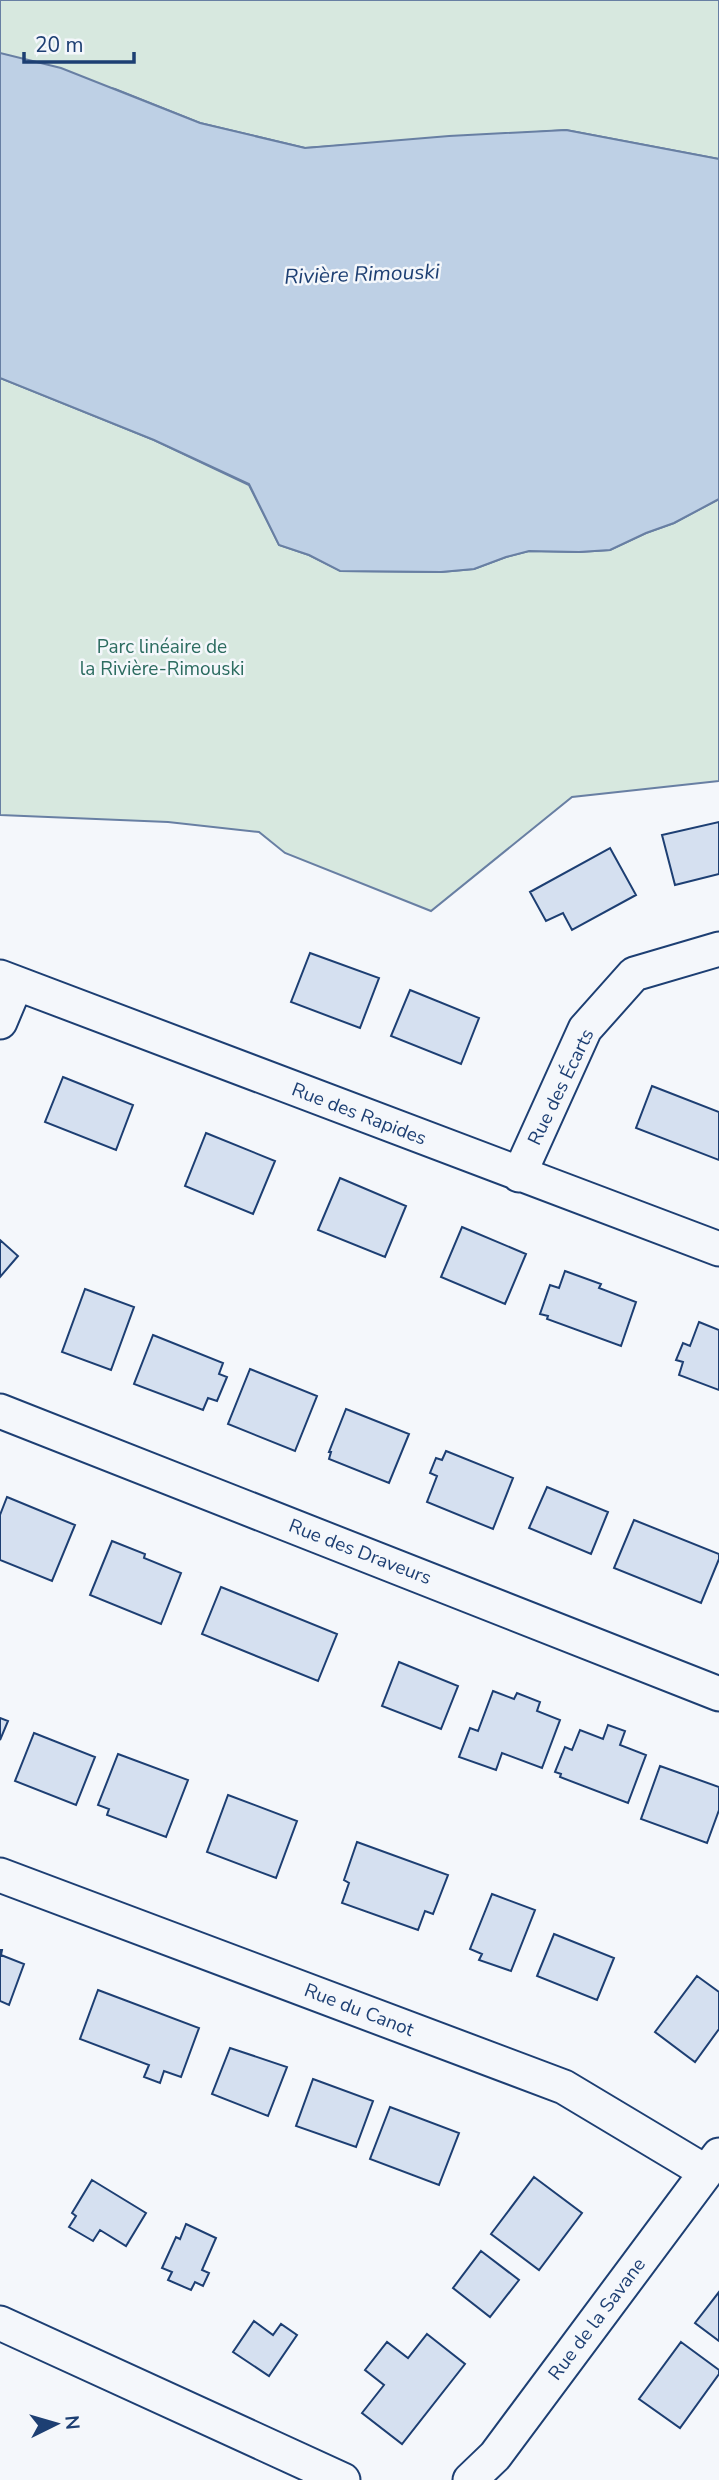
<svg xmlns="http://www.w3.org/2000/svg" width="719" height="2480" font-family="'Nunito Sans',sans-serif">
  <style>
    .green { fill: #d7e8df; stroke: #687fa3; stroke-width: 2 }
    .water { fill: #bed0e5; stroke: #687fa3; stroke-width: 2 }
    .building { fill: #d5e0f0; stroke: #1d3f73; stroke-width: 2 }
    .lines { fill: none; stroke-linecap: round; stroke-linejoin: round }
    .minor-casing { stroke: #1d3f73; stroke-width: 37 }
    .minor { stroke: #f4f7fb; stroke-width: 33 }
    .labels { text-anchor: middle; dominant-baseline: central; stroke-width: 5; stroke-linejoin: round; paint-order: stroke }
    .park-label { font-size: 19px; fill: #2c6c60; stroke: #f4f7fb }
    .street-label { font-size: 19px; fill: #1d3f73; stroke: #f4f7fb }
    .water-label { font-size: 21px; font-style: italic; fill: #1d3f73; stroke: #f4f7fb }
  </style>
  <rect width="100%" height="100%" fill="#f4f7fb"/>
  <!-- green -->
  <path class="green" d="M 0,0 L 719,0 L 719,159 L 566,130 L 305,148 L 200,123 L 115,89 L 0,64 Z
    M 0,378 L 154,440 L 249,485 L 279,545 L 309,555 L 341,571 L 441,572 L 474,569 L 506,557 L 529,551 L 579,552 L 610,550 L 646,533 L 674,523 L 719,499 L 719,781 L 572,797 L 431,911 L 285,853 L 259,832 L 168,822 L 0,815 Z"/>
  <!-- water -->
  <path class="water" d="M 0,53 L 61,68 L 200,123 L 305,148 L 449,136 L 566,130 L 719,159 L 719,499 L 674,523 L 646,533 L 610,550 L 579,552 L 529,551 L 506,557 L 474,569 L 441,572 L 340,571 L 309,555 L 279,545 L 249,484 L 154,440 L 0,378 Z"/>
  <!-- building -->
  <path class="building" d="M 719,822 L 719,874 L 675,885 L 662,835 Z
    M 610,848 L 636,895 L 572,930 L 563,913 L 546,921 L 530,892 Z
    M 310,953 L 379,978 L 360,1028 L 291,1002 Z
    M 410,990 L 479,1018 L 461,1064 L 391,1036 Z
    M 63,1077 L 133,1105 L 116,1150 L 45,1122 Z
    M 652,1086 L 719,1112 L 719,1160 L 636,1128 Z
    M 206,1133 L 275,1161 L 253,1214 L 185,1186 Z
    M 340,1178 L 406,1206 L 385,1257 L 318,1230 Z
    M 462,1227 L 526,1254 L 505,1304 L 441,1277 Z
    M 0,1240 L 18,1256 L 0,1277 Z
    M 565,1271 L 601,1284 L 599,1288 L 636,1302 L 621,1346 L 547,1319 L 548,1316 L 540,1314 L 550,1285 L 559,1288 Z
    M 85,1289 L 134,1307 L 111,1370 L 62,1352 Z
    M 699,1322 L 719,1330 L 719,1390 L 679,1375 L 683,1362 L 676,1360 L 683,1343 L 690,1346 Z
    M 153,1335 L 223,1363 L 219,1374 L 227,1377 L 217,1401 L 208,1398 L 203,1410 L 134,1384 Z
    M 250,1369 L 317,1396 L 295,1451 L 228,1424 Z
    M 346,1409 L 409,1434 L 389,1483 L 329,1459 L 331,1452 L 329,1452 Z
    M 446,1451 L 513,1478 L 493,1529 L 427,1502 L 437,1476 L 430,1473 L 436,1458 L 442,1460 Z
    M 547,1487 L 608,1512 L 591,1554 L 529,1528 Z
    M 7,1497 L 75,1525 L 52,1581 L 0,1560 L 0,1515 Z
    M 634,1520 L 719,1554 L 719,1559 L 701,1603 L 614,1568 Z
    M 112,1541 L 145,1554 L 144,1558 L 181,1573 L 161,1624 L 90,1595 Z
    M 221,1587 L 337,1634 L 318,1681 L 202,1634 Z
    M 399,1662 L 458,1686 L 441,1729 L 382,1706 Z
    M 493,1691 L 514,1699 L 517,1693 L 540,1702 L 537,1711 L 560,1720 L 542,1768 L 502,1753 L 496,1770 L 459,1757 L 470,1728 L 478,1731 Z
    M 0,1718 L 8,1721 L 0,1740 Z
    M 608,1725 L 625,1731 L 620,1745 L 646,1755 L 628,1803 L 560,1777 L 561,1774 L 555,1772 L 565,1747 L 572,1750 L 580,1730 L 603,1739 Z
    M 34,1733 L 95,1757 L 76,1805 L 15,1781 Z
    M 118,1754 L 188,1780 L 166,1837 L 107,1815 L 109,1809 L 98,1805 Z
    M 660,1766 L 719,1787 L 719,1810 L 707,1843 L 641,1819 Z
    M 228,1795 L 297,1821 L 276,1878 L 207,1852 Z
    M 357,1842 L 448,1875 L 433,1914 L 425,1911 L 418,1930 L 342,1903 L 349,1883 L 344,1880 Z
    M 492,1894 L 535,1910 L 511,1971 L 479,1960 L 482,1954 L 470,1949 Z
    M 554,1934 L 614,1958 L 597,2000 L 537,1976 Z
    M 0,1950 L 2,1950 L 1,1955 L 24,1964 L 9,2005 L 0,2001 Z
    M 697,1976 L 719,1992 L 719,2029 L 695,2062 L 655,2032 Z
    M 98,1990 L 199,2028 L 181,2077 L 164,2071 L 160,2083 L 144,2077 L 149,2065 L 80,2039 Z
    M 230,2048 L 287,2067 L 268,2116 L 212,2094 Z
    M 313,2079 L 373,2101 L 356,2147 L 296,2126 Z
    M 390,2107 L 459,2133 L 439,2185 L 370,2159 Z
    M 534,2177 L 582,2213 L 539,2270 L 491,2234 Z
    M 92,2180 L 146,2213 L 126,2246 L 100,2230 L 93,2241 L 69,2227 L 76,2216 L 72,2213 Z
    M 186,2224 L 216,2238 L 202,2270 L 209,2273 L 203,2286 L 195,2282 L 191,2290 L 168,2280 L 172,2272 L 162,2268 L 176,2237 L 180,2239 Z
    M 481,2251 L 519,2280 L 490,2317 L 453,2288 Z
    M 719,2292 L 719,2341 L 695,2323 Z
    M 254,2321 L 273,2335 L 281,2324 L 297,2335 L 269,2376 L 233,2352 Z
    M 427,2334 L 465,2364 L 402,2444 L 362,2413 L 384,2385 L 365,2370 L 387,2342 L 408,2358 Z
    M 681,2342 L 719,2370 L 719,2374 L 680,2428 L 639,2399 Z"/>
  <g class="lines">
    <!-- minor casing -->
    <g class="minor-casing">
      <path id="minor" d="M 0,977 L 719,1249
        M 0,1022 L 16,984
        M 519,1175 L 585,1029 L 634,974 L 719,949
        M 0,1411 L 719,1694
        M 0,1875 L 564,2087 L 706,2172
        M 0,2323 L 343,2480
        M 470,2480 L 495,2456 L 719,2155"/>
    </g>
    <!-- minor -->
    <use href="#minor" class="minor"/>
  </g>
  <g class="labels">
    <!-- park labels -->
    <g class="park-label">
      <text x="162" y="647">Parc linéaire de<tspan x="162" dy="22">la Rivière-Rimouski</tspan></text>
    </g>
    <!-- street labels -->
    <g class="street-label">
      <text transform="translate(561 1087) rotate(-64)">Rue des Écarts</text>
      <text transform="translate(359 1114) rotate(21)">Rue des Rapides</text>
      <text transform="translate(360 1552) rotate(21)">Rue des Draveurs</text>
      <text transform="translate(359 2010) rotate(21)">Rue du Canot</text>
      <text transform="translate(597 2319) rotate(-53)">Rue de la Savane</text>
    </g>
    <!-- water labels -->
    <g class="water-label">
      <text transform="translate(362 274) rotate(-2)">Rivière Rimouski</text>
    </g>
  </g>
  <!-- north arrow -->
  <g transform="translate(56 2424) rotate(85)" stroke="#f4f7fb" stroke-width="5" paint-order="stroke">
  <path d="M0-5L12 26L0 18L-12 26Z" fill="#1d3f73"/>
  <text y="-10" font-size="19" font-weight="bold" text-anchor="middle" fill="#1d3f73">N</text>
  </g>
  <!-- scale -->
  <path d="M24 52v10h110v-10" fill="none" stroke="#1d3f73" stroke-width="3.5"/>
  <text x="35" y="52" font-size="21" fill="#1d3f73" stroke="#f4f7fb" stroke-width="5" paint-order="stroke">20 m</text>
</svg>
